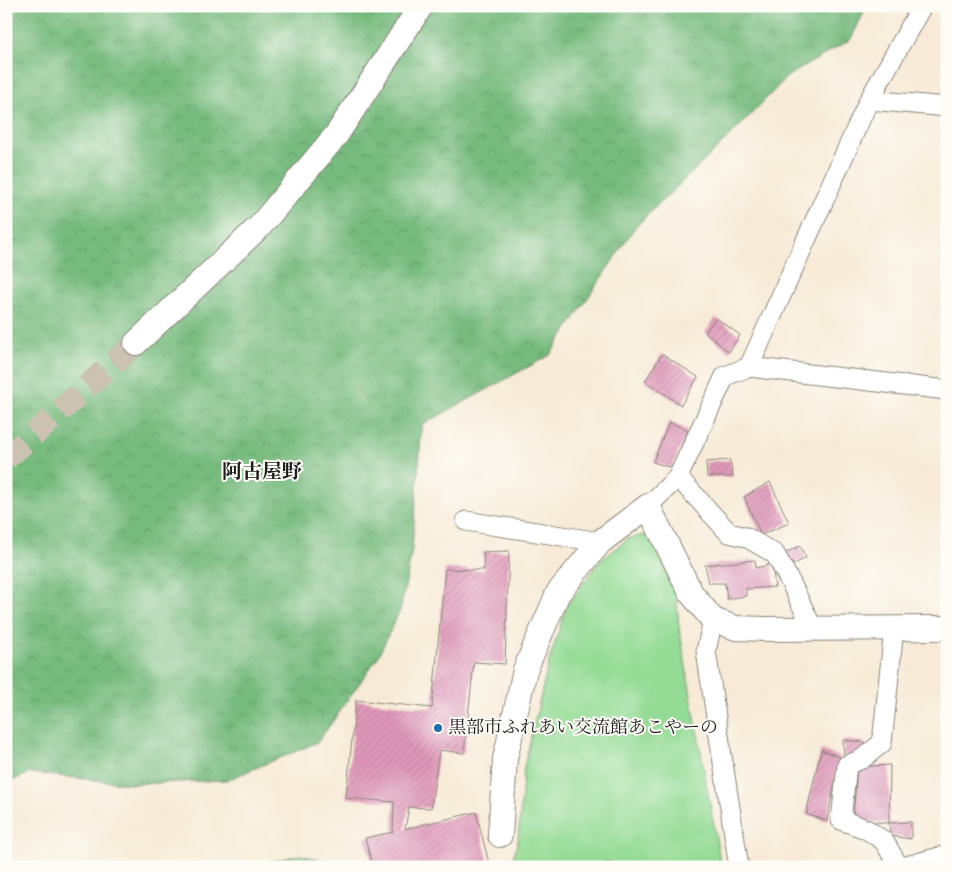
<svg xmlns="http://www.w3.org/2000/svg" width="953" height="873" font-family="Vollkorn,'Noto Serif JP',serif">
  <style>
    .forest { fill: url(#forest-crowns); stroke: #4a6c4d }
    .park { fill: #94db95; stroke: #587c58 }
    .building { fill: url(#building-hatch) }
    .lines { fill: none; stroke-linecap: round; stroke-linejoin: round }
    .tertiary-tunnel { stroke: #cbc2b2; stroke-width: 24; stroke-dasharray: 24 12; stroke-linecap: butt }
    .minor-casing { stroke: #8a847a; stroke-width: 21 }
    .tertiary-casing { stroke: #8a847a; stroke-width: 26 }
    .minor { stroke: #fff; stroke-width: 19 }
    .tertiary { stroke: #fff; stroke-width: 24 }
    .poi-dot { fill: #1f6fb2; stroke: #fdfcf7; stroke-width: 2 }
    .labels { text-anchor: middle; dominant-baseline: central; stroke-width: 4; stroke-linejoin: round; paint-order: stroke }
    .poi-label { font-size: 18px; fill: #1c1c1c; stroke: #fdfcf7; text-anchor: start }
    .quarter-label { font-size: 20px; font-weight: bold; fill: #1c1c1c; stroke: #fdfcf7 }
  </style>
  <defs>
    <pattern id="forest-crowns" width="20" height="18" patternUnits="userSpaceOnUse" patternTransform="scale(1.25)"><rect width="20" height="18" fill="#77bb7e"/><path d="M2 6a3 3 0 1 1 6 0M12 15a3 3 0 1 1 6 0" fill="none" stroke="#66a06c"/></pattern>
    <pattern id="building-hatch" width="6" height="6" patternUnits="userSpaceOnUse" patternTransform="scale(1.25)"><rect width="6" height="6" fill="#e098ba"/><path d="M-1 1l2-2M0 6l6-6M5 7l2-2" fill="none" stroke="#c0829f"/></pattern>
  </defs>
  <rect width="100%" height="100%" fill="#fdfcf7"/>
  <filter id="ink" filterUnits="userSpaceOnUse"><feTurbulence type="fractalNoise" baseFrequency=".02" numOctaves="2"/><feDisplacementMap in="SourceGraphic" scale="10" xChannelSelector="R" yChannelSelector="G"/><feConvolveMatrix kernelMatrix="1 2 1 2 8 2 1 2 1" color-interpolation-filters="sRGB"/></filter>
  <filter id="wash" filterUnits="userSpaceOnUse"><feTurbulence type="fractalNoise" baseFrequency=".0096" numOctaves="4" result="noise"/><feDisplacementMap in="SourceGraphic" scale="20" xChannelSelector="R" yChannelSelector="G"/><feGaussianBlur stdDeviation="1.12" result="paint"/><feColorMatrix in="noise" values="0 0 0 0 0 0 0 0 0 0 0 0 0 0 0 0 0 1.4 0 .05"/><feComposite in="paint" operator="in"/></filter>
  <g filter="url(#wash)">
    <rect width="100%" height="100%" fill="#f7ebd7"/>
    <!-- forest -->
    <path class="forest" d="M 6,6 L 867,6 L 851,39 L 788,76 L 733,133 L 635,227 L 550,355 L 422,425 L 412,550 L 401,608 L 378,657 L 318,742 L 227,780 L 132,784 L 30,773 L 6,783 Z"/>
    <!-- park -->
    <path class="park" d="M 645,535 L 656,549 L 676,594 L 679,627 L 721,867 L 512,867 L 512,862 L 518,840 L 524,767 L 549,661 L 567,605 L 600,561 L 627,539 Z
      M 300,855 L 340,864 L 343,867 L 247,867 Z"/>
    <g id="blocks">
      <!-- building -->
      <path class="building" d="M 716,318 L 740,335 L 729,352 L 705,332 Z
        M 662,354 L 698,377 L 681,405 L 645,381 Z
        M 669,422 L 688,430 L 672,468 L 653,462 Z
        M 730,460 L 733,477 L 707,477 L 706,462 Z
        M 770,482 L 789,523 L 761,535 L 744,497 Z
        M 800,546 L 806,558 L 793,565 L 785,553 Z
        M 509,551 L 505,664 L 474,662 L 464,753 L 439,750 L 431,808 L 409,807 L 405,829 L 476,812 L 490,867 L 373,867 L 365,838 L 393,832 L 394,802 L 346,798 L 356,700 L 432,708 L 445,569 L 484,570 L 483,552 Z
        M 755,560 L 756,568 L 772,564 L 775,587 L 746,589 L 746,596 L 727,599 L 725,583 L 709,583 L 705,565 Z
        M 843,740 L 865,742 L 864,753 L 844,756 Z
        M 821,750 L 840,757 L 827,821 L 806,814 Z
        M 890,765 L 889,823 L 853,820 L 857,767 Z
        M 911,822 L 911,839 L 890,836 L 889,823 Z
        M 607,862 L 625,866 L 625,867 L 605,867 Z"/>
    </g>
  </g>
  <g filter="url(#ink)">
    <use href="#blocks" fill-opacity="0" stroke="#8a847a" stroke-width="1"/>
    <g class="lines">
      <!-- tertiary-tunnel -->
      <path class="tertiary-tunnel" d="M 6,458 L 31,437 L 136,343"/>
      <!-- minor casing -->
      <g class="minor-casing">
        <path id="minor" d="M 869,100 L 947,107
          M 749,367 L 869,100 L 922,6
          M 678,477 L 729,533 L 746,537 L 775,554 L 791,583 L 813,629
          M 648,506 L 678,477 L 725,376 L 749,367 L 947,390
          M 466,521 L 600,542
          M 713,620 L 706,651 L 739,867
          M 894,629 L 882,743 L 862,759 L 847,765 L 841,820 L 866,829 L 884,841 L 899,867
          M 903,867 L 947,855"/>
      </g>
      <!-- tertiary casing -->
      <g class="tertiary-casing">
        <path id="tertiary" d="M 136,343 L 260,226 L 337,134 L 421,6
          M 500,835 L 505,759 L 525,670 L 558,593 L 600,542 L 648,506 L 691,593 L 713,620 L 736,628 L 765,629 L 947,628"/>
      </g>
      <!-- minor -->
      <use href="#minor" class="minor"/>
      <!-- tertiary -->
      <use href="#tertiary" class="tertiary"/>
    </g>
  </g>
  <!-- markers -->
  <circle class="poi-dot" cx="438" cy="728" r="5"/>
  <g class="labels">
    <!-- poi labels -->
    <g class="poi-label">
      <text x="448" y="728">黒部市ふれあい交流館あこやーの</text>
    </g>
    <!-- quarter labels -->
    <g class="quarter-label">
      <text x="262" y="473">阿古屋野</text>
    </g>
  </g>
  <!-- margin -->
  <rect width="953" height="873" fill="none" stroke="#fdfcf7" stroke-width="25"/>
</svg>
